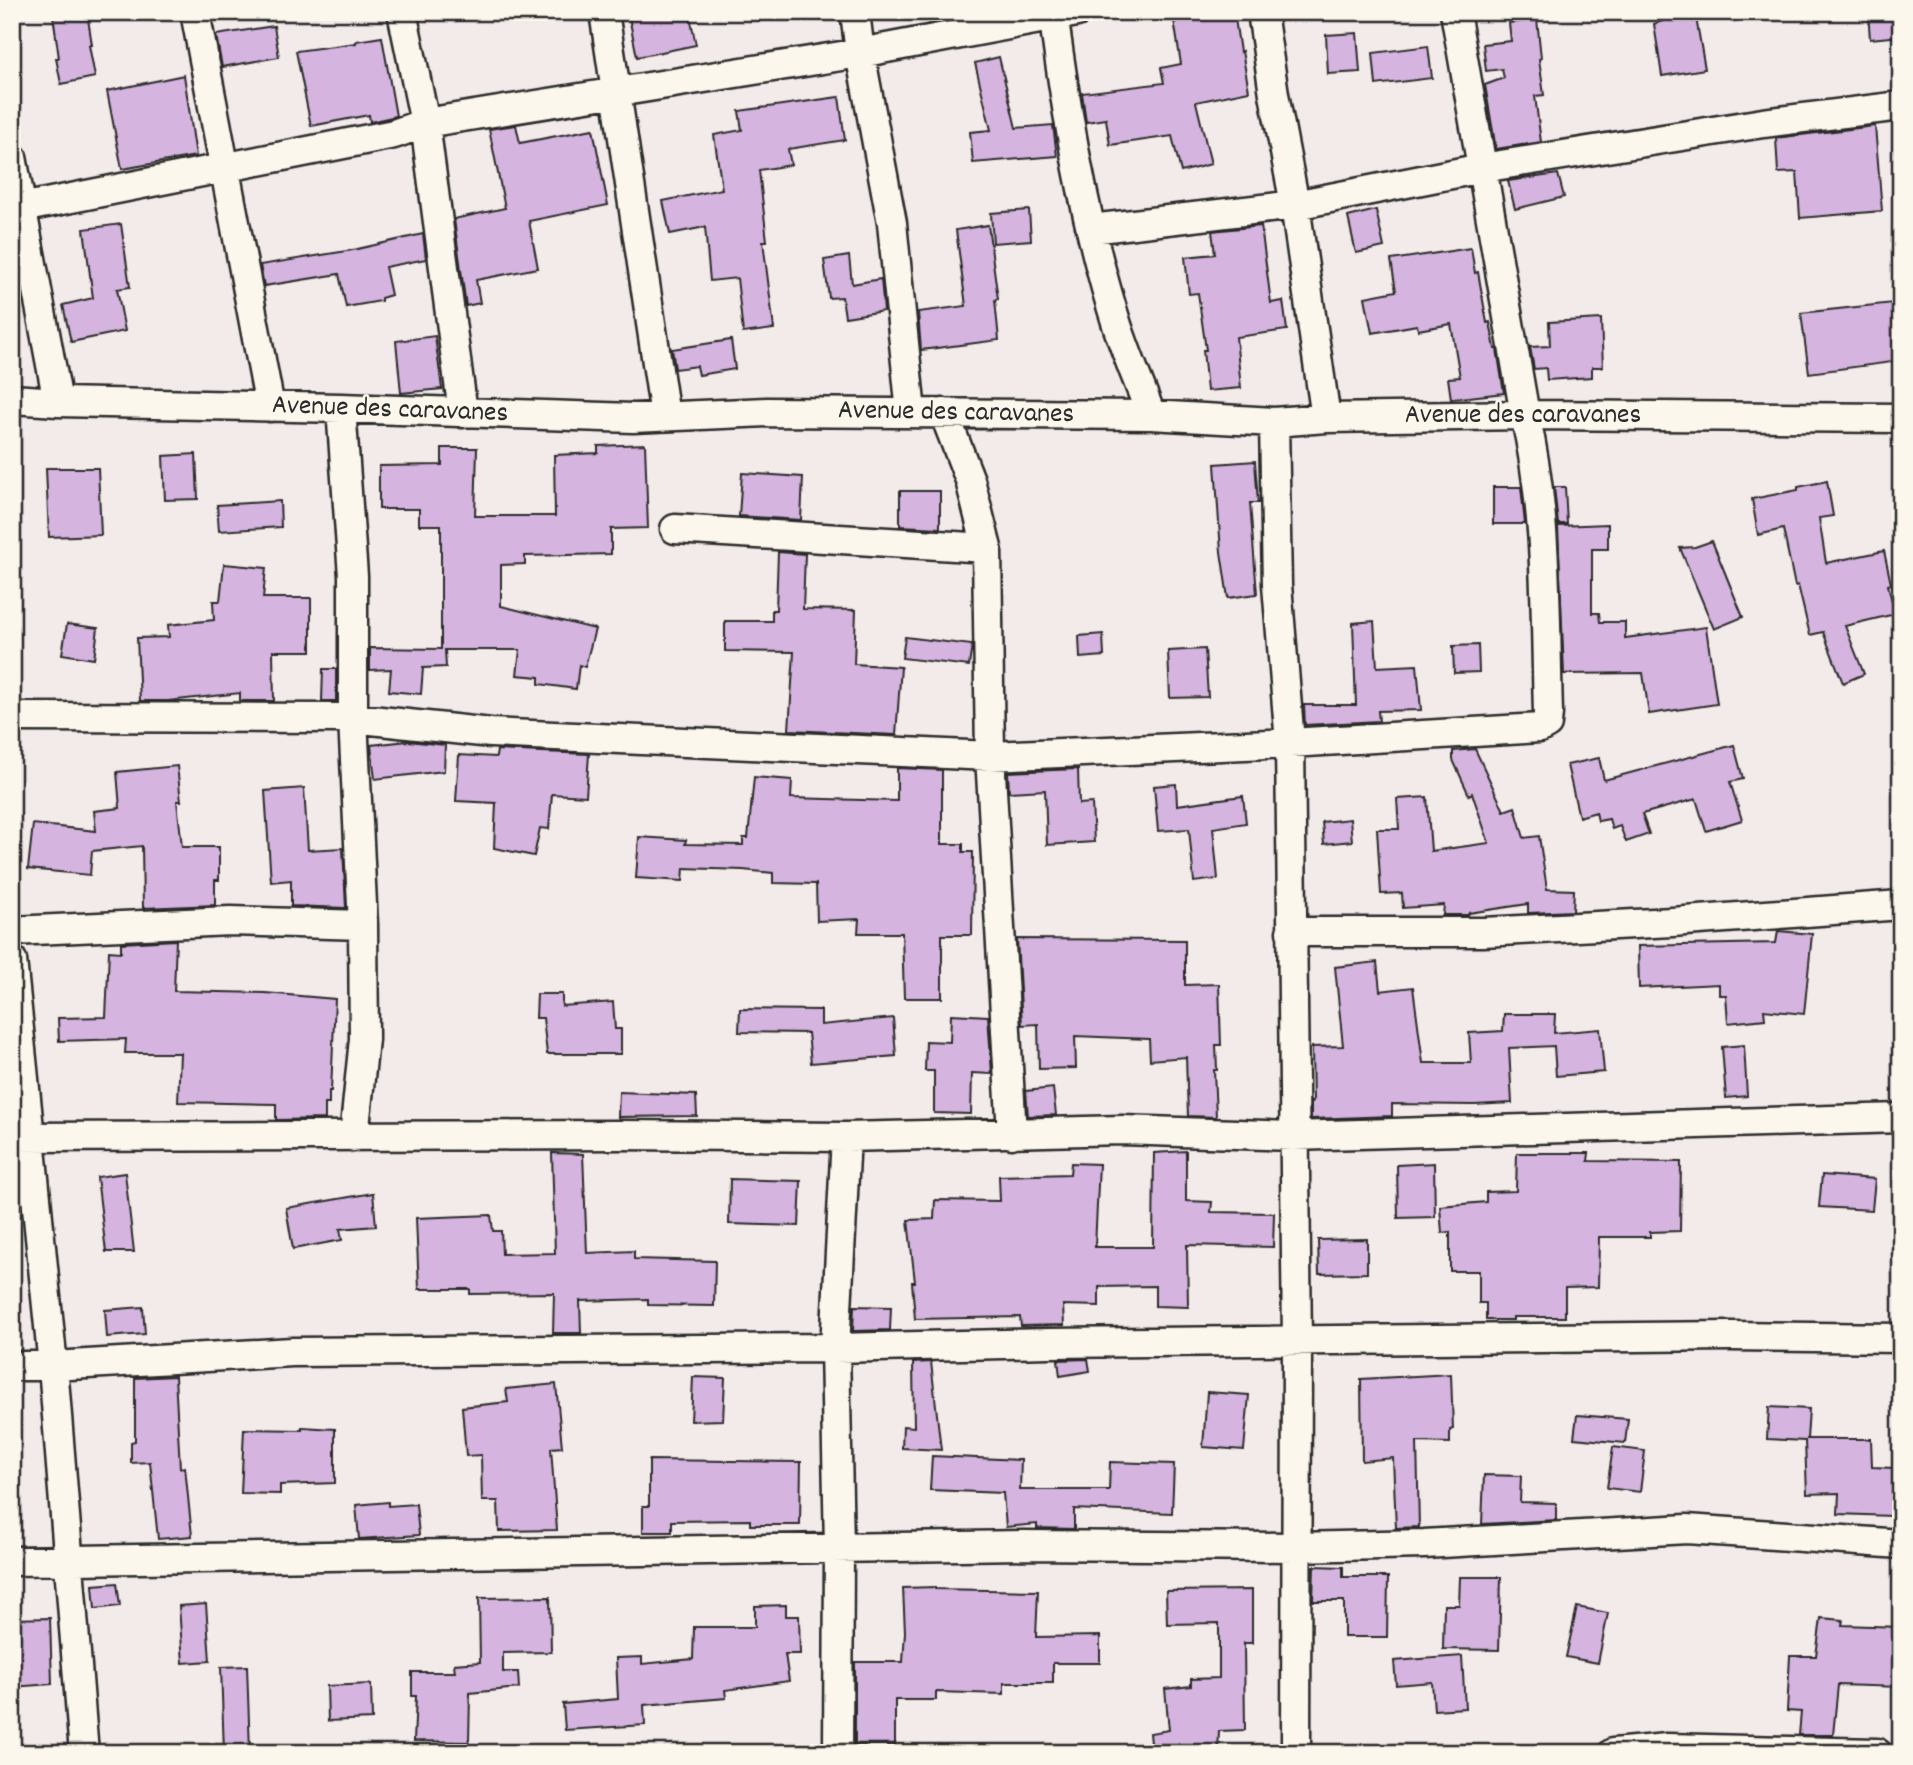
<svg xmlns="http://www.w3.org/2000/svg" width="1913" height="1765" font-family="Dekko,sans-serif">
  <style>
    .building { fill: #d5b4e0; stroke: #2b2b2b; stroke-width: 2 }
    .lines { fill: none; stroke-linecap: round; stroke-linejoin: round }
    .minor-casing { stroke: #2b2b2b; stroke-width: 33 }
    .minor { stroke: #fbf7ec; stroke-width: 28 }
    .labels { text-anchor: middle; dominant-baseline: central; stroke-width: 5; stroke-linejoin: round; paint-order: stroke }
    .street-label { font-size: 28px; fill: #2b2b2b; stroke: #fbf7ec }
  </style>
  <rect width="100%" height="100%" fill="#f3eaea"/>
  <filter id="ink" filterUnits="userSpaceOnUse"><feTurbulence type="fractalNoise" baseFrequency=".0143" numOctaves="2"/><feDisplacementMap in="SourceGraphic" scale="14" xChannelSelector="R" yChannelSelector="G"/><feConvolveMatrix kernelMatrix="1 2 1 2 8 2 1 2 1" color-interpolation-filters="sRGB"/></filter>
  <g filter="url(#ink)">
    <!-- building -->
    <path class="building" d="M 71,12 L 87,12 L 92,45 L 89,45 L 95,77 L 61,84 L 56,58 L 59,58 L 53,15 Z
      M 628,12 L 689,12 L 696,45 L 637,57 Z
      M 1226,12 L 1234,12 L 1240,52 L 1242,51 L 1249,91 L 1196,102 L 1211,164 L 1181,172 L 1172,136 L 1110,145 L 1106,119 L 1086,122 L 1082,93 L 1164,83 L 1161,68 L 1181,64 L 1174,20 Z
      M 1669,12 L 1695,12 L 1705,69 L 1662,76 L 1654,24 L 1671,18 Z
      M 1868,12 L 1901,12 L 1901,36 L 1870,39 Z
      M 1537,19 L 1541,58 L 1539,59 L 1544,95 L 1535,96 L 1541,142 L 1496,149 L 1485,85 L 1504,78 L 1502,69 L 1486,71 L 1483,44 L 1511,41 L 1509,23 Z
      M 274,26 L 279,57 L 222,67 L 216,35 Z
      M 1357,33 L 1360,72 L 1328,74 L 1326,35 Z
      M 382,37 L 396,116 L 370,122 L 369,115 L 311,126 L 296,51 L 356,43 L 356,41 Z
      M 1428,46 L 1432,78 L 1376,85 L 1373,53 Z
      M 999,57 L 1016,128 L 1053,125 L 1057,156 L 973,163 L 970,132 L 991,130 L 975,63 Z
      M 184,75 L 196,156 L 122,169 L 107,91 Z
      M 839,97 L 845,140 L 788,149 L 791,165 L 759,170 L 767,241 L 763,241 L 774,329 L 743,333 L 737,278 L 710,281 L 705,227 L 670,234 L 663,201 L 722,189 L 714,135 L 742,130 L 739,111 Z
      M 516,125 L 520,143 L 593,129 L 608,205 L 529,221 L 538,268 L 476,280 L 480,303 L 466,306 L 454,219 L 505,208 L 489,129 Z
      M 1875,126 L 1882,211 L 1800,218 L 1797,172 L 1778,173 L 1776,138 Z
      M 1558,174 L 1564,197 L 1515,209 L 1508,181 Z
      M 1029,210 L 1031,240 L 993,243 L 991,213 Z
      M 1376,210 L 1384,247 L 1356,253 L 1348,217 Z
      M 121,224 L 130,287 L 117,289 L 125,331 L 71,342 L 63,305 L 93,298 L 84,229 Z
      M 988,225 L 998,299 L 995,300 L 999,340 L 921,350 L 918,312 L 966,306 L 956,230 Z
      M 1261,226 L 1271,303 L 1283,301 L 1287,330 L 1236,337 L 1241,388 L 1207,391 L 1203,350 L 1206,350 L 1198,293 L 1189,294 L 1185,257 L 1215,254 L 1212,231 Z
      M 423,234 L 426,259 L 385,267 L 391,295 L 381,298 L 381,301 L 346,307 L 339,274 L 264,286 L 260,265 L 353,250 Z
      M 1471,248 L 1475,273 L 1478,272 L 1487,323 L 1490,322 L 1495,349 L 1497,349 L 1504,393 L 1451,399 L 1448,378 L 1460,377 L 1451,324 L 1418,330 L 1417,325 L 1372,333 L 1365,297 L 1396,291 L 1391,260 Z
      M 849,256 L 852,284 L 881,279 L 884,311 L 845,317 L 842,297 L 829,298 L 824,260 Z
      M 1893,303 L 1900,361 L 1809,373 L 1801,313 Z
      M 1601,319 L 1603,367 L 1592,367 L 1592,377 L 1547,380 L 1546,368 L 1534,369 L 1530,347 L 1550,346 L 1549,322 Z
      M 435,336 L 442,389 L 401,393 L 396,341 Z
      M 731,340 L 735,369 L 699,375 L 697,366 L 675,369 L 672,349 Z
      M 645,444 L 648,528 L 611,529 L 611,554 L 525,556 L 525,564 L 501,565 L 501,606 L 595,629 L 585,667 L 579,665 L 576,689 L 539,684 L 539,677 L 517,675 L 520,650 L 445,650 L 446,667 L 423,668 L 421,694 L 389,691 L 391,669 L 370,670 L 370,648 L 441,649 L 441,525 L 419,525 L 419,509 L 379,509 L 379,466 L 442,465 L 442,448 L 477,448 L 475,516 L 555,516 L 554,455 L 598,453 L 598,446 Z
      M 196,454 L 198,499 L 165,500 L 163,456 Z
      M 1255,461 L 1258,503 L 1250,503 L 1257,594 L 1228,598 L 1221,552 L 1215,464 Z
      M 46,468 L 98,468 L 101,535 L 49,537 Z
      M 742,473 L 803,477 L 801,520 L 739,516 Z
      M 1827,481 L 1833,516 L 1819,518 L 1826,563 L 1884,551 L 1891,584 L 1888,585 L 1895,614 L 1845,626 L 1864,674 L 1843,683 L 1823,632 L 1810,635 L 1798,585 L 1795,586 L 1783,529 L 1758,535 L 1752,499 L 1798,490 L 1798,487 Z
      M 1493,487 L 1521,487 L 1525,524 L 1493,524 Z
      M 1554,487 L 1565,487 L 1567,524 L 1558,524 Z
      M 900,491 L 940,491 L 940,528 L 900,526 Z
      M 280,501 L 281,527 L 219,531 L 217,505 Z
      M 1608,524 L 1608,549 L 1592,549 L 1592,613 L 1599,613 L 1600,622 L 1625,622 L 1625,638 L 1706,627 L 1717,704 L 1649,714 L 1643,673 L 1564,674 L 1558,526 Z
      M 1712,541 L 1743,617 L 1714,629 L 1680,548 L 1695,547 Z
      M 778,552 L 805,554 L 803,609 L 856,610 L 854,664 L 901,667 L 896,735 L 789,730 L 794,652 L 725,651 L 725,621 L 772,621 L 772,610 L 776,610 Z
      M 224,564 L 266,568 L 263,598 L 311,598 L 311,651 L 273,651 L 274,701 L 240,701 L 240,693 L 168,701 L 140,701 L 137,638 L 169,637 L 168,625 L 214,620 L 213,601 L 220,601 Z
      M 1374,621 L 1377,667 L 1417,665 L 1421,710 L 1378,711 L 1379,721 L 1305,725 L 1304,705 L 1356,705 L 1353,623 Z
      M 67,624 L 98,628 L 94,659 L 62,654 Z
      M 1103,634 L 1104,656 L 1080,658 L 1079,636 Z
      M 905,637 L 972,645 L 969,666 L 902,658 Z
      M 1478,645 L 1479,672 L 1454,673 L 1453,646 Z
      M 1205,649 L 1208,697 L 1170,698 L 1168,651 Z
      M 323,669 L 336,669 L 336,701 L 322,701 Z
      M 408,741 L 445,745 L 444,771 L 375,779 L 371,745 Z
      M 1734,745 L 1743,779 L 1730,782 L 1742,820 L 1706,831 L 1696,799 L 1642,814 L 1649,834 L 1626,842 L 1620,826 L 1612,829 L 1609,819 L 1598,821 L 1596,812 L 1579,817 L 1567,765 L 1599,758 L 1604,780 Z
      M 1475,749 L 1504,811 L 1515,807 L 1524,838 L 1539,836 L 1547,889 L 1574,890 L 1573,911 L 1528,913 L 1528,904 L 1469,913 L 1468,915 L 1443,915 L 1444,905 L 1403,908 L 1402,893 L 1381,894 L 1377,829 L 1399,829 L 1397,799 L 1427,797 L 1431,851 L 1489,843 L 1472,793 L 1469,795 L 1453,760 L 1453,751 Z
      M 497,750 L 589,754 L 586,796 L 552,794 L 549,829 L 540,828 L 534,856 L 494,848 L 496,803 L 456,801 L 459,755 L 496,757 Z
      M 177,766 L 181,801 L 177,801 L 182,847 L 219,847 L 219,880 L 215,880 L 215,905 L 143,908 L 142,846 L 92,851 L 90,875 L 28,869 L 33,824 L 96,831 L 94,811 L 120,808 L 117,772 Z
      M 897,768 L 942,770 L 942,844 L 963,844 L 963,852 L 973,852 L 972,935 L 942,935 L 942,998 L 904,998 L 902,933 L 858,933 L 859,919 L 817,921 L 816,884 L 773,883 L 773,873 L 743,870 L 684,868 L 683,881 L 636,878 L 639,837 L 686,840 L 685,844 L 743,845 L 743,838 L 748,838 L 754,777 L 792,780 L 791,798 L 897,801 Z
      M 1078,769 L 1079,804 L 1092,803 L 1094,842 L 1047,845 L 1045,790 L 1009,792 L 1008,772 Z
      M 1176,784 L 1177,805 L 1243,796 L 1246,823 L 1213,828 L 1218,879 L 1194,882 L 1189,829 L 1158,831 L 1154,786 Z
      M 304,788 L 308,850 L 343,848 L 346,908 L 291,906 L 291,880 L 271,882 L 265,791 Z
      M 1350,819 L 1352,841 L 1324,844 L 1322,822 Z
      M 1778,931 L 1812,934 L 1804,1014 L 1764,1010 L 1765,1019 L 1728,1023 L 1726,995 L 1719,995 L 1719,984 L 1639,988 L 1638,946 L 1776,943 Z
      M 1017,939 L 1185,940 L 1185,985 L 1219,984 L 1221,1045 L 1216,1045 L 1217,1070 L 1214,1070 L 1216,1117 L 1188,1116 L 1186,1057 L 1150,1060 L 1149,1039 L 1075,1036 L 1076,1068 L 1039,1069 L 1038,1024 L 1022,1025 Z
      M 176,940 L 174,991 L 265,993 L 335,999 L 331,1091 L 329,1091 L 329,1104 L 325,1104 L 325,1119 L 276,1120 L 276,1104 L 178,1102 L 180,1053 L 125,1053 L 126,1039 L 59,1041 L 58,1018 L 106,1017 L 109,951 L 121,952 L 121,943 Z
      M 1377,962 L 1380,991 L 1413,987 L 1423,1063 L 1471,1063 L 1469,1033 L 1503,1031 L 1504,1014 L 1555,1014 L 1554,1033 L 1600,1029 L 1604,1072 L 1556,1076 L 1554,1046 L 1509,1048 L 1512,1103 L 1474,1105 L 1392,1104 L 1392,1116 L 1311,1119 L 1311,1101 L 1313,1101 L 1312,1047 L 1343,1046 L 1335,967 Z
      M 537,994 L 562,994 L 562,1006 L 613,1002 L 615,1029 L 621,1029 L 621,1054 L 547,1054 L 543,1018 L 536,1018 Z
      M 740,1009 L 821,1010 L 821,1025 L 893,1018 L 896,1056 L 811,1063 L 808,1033 L 739,1032 Z
      M 951,1014 L 988,1016 L 992,1074 L 972,1073 L 971,1114 L 934,1113 L 934,1071 L 925,1071 L 926,1041 L 950,1042 Z
      M 1744,1045 L 1747,1096 L 1726,1098 L 1722,1047 Z
      M 1053,1088 L 1056,1115 L 1028,1116 L 1026,1091 Z
      M 619,1092 L 696,1095 L 697,1116 L 618,1117 Z
      M 1186,1151 L 1186,1201 L 1212,1202 L 1211,1212 L 1274,1213 L 1273,1247 L 1187,1245 L 1188,1307 L 1155,1306 L 1155,1286 L 1099,1287 L 1099,1306 L 1063,1305 L 1064,1325 L 1021,1326 L 1020,1317 L 915,1319 L 912,1282 L 915,1282 L 908,1220 L 934,1219 L 935,1200 L 1000,1201 L 999,1176 L 1070,1174 L 1071,1163 L 1099,1164 L 1095,1247 L 1153,1247 L 1154,1153 Z
      M 552,1153 L 583,1154 L 587,1253 L 634,1251 L 634,1259 L 715,1261 L 714,1306 L 648,1305 L 648,1299 L 580,1301 L 581,1333 L 553,1333 L 554,1293 L 470,1294 L 470,1289 L 419,1289 L 416,1218 L 491,1215 L 493,1231 L 501,1231 L 502,1254 L 555,1253 Z
      M 1517,1153 L 1589,1153 L 1588,1161 L 1681,1162 L 1680,1231 L 1650,1232 L 1650,1237 L 1599,1237 L 1598,1287 L 1565,1288 L 1565,1317 L 1513,1317 L 1513,1320 L 1486,1320 L 1486,1303 L 1479,1303 L 1479,1271 L 1450,1271 L 1450,1232 L 1442,1233 L 1440,1206 L 1486,1202 L 1486,1192 L 1516,1191 Z
      M 1434,1163 L 1435,1217 L 1398,1218 L 1397,1165 Z
      M 125,1173 L 134,1252 L 106,1252 L 97,1177 Z
      M 1822,1175 L 1875,1179 L 1872,1210 L 1819,1207 Z
      M 730,1179 L 801,1181 L 799,1226 L 729,1224 Z
      M 373,1193 L 376,1226 L 340,1229 L 342,1240 L 293,1249 L 286,1208 Z
      M 1367,1239 L 1367,1273 L 1319,1274 L 1318,1240 Z
      M 854,1306 L 891,1307 L 890,1330 L 853,1331 Z
      M 143,1307 L 145,1334 L 107,1337 L 105,1310 Z
      M 1088,1359 L 1090,1371 L 1060,1376 L 1058,1360 Z
      M 931,1362 L 941,1450 L 902,1448 L 903,1426 L 914,1427 L 913,1363 Z
      M 1451,1374 L 1453,1429 L 1450,1430 L 1450,1443 L 1417,1442 L 1419,1527 L 1396,1528 L 1393,1458 L 1362,1461 L 1361,1379 Z
      M 175,1376 L 180,1468 L 185,1467 L 192,1536 L 158,1539 L 150,1462 L 131,1463 L 131,1442 L 135,1441 L 135,1378 Z
      M 693,1377 L 725,1378 L 723,1420 L 691,1421 Z
      M 556,1384 L 562,1447 L 551,1448 L 557,1530 L 499,1531 L 498,1501 L 482,1501 L 481,1455 L 466,1456 L 462,1407 L 508,1402 L 506,1389 Z
      M 1207,1392 L 1249,1395 L 1244,1450 L 1203,1447 Z
      M 1769,1407 L 1809,1409 L 1807,1439 L 1871,1439 L 1872,1467 L 1894,1468 L 1892,1516 L 1838,1514 L 1839,1493 L 1807,1494 L 1805,1441 L 1767,1439 Z
      M 1577,1415 L 1628,1419 L 1625,1443 L 1574,1438 Z
      M 302,1427 L 335,1429 L 335,1483 L 280,1485 L 280,1494 L 241,1493 L 244,1429 L 302,1430 Z
      M 1613,1447 L 1645,1451 L 1640,1492 L 1607,1488 Z
      M 932,1456 L 1021,1460 L 1020,1490 L 1109,1490 L 1110,1462 L 1174,1464 L 1172,1513 L 1074,1509 L 1074,1529 L 1037,1528 L 1037,1524 L 1006,1527 L 1003,1493 L 930,1490 Z
      M 649,1460 L 801,1462 L 800,1525 L 750,1525 L 750,1520 L 672,1521 L 672,1532 L 643,1532 L 643,1506 L 649,1506 Z
      M 1484,1475 L 1521,1476 L 1520,1502 L 1556,1503 L 1556,1520 L 1482,1524 Z
      M 388,1502 L 388,1506 L 416,1504 L 419,1535 L 359,1539 L 356,1505 Z
      M 1314,1566 L 1343,1567 L 1343,1577 L 1388,1577 L 1387,1637 L 1344,1637 L 1344,1601 L 1313,1601 Z
      M 1460,1577 L 1501,1577 L 1499,1650 L 1443,1649 L 1444,1605 L 1459,1605 Z
      M 117,1583 L 120,1606 L 95,1609 L 93,1585 Z
      M 935,1587 L 935,1589 L 1038,1591 L 1036,1637 L 1100,1636 L 1100,1663 L 1053,1663 L 1053,1683 L 1004,1683 L 1004,1694 L 936,1692 L 936,1700 L 895,1700 L 895,1745 L 855,1745 L 855,1662 L 903,1662 L 905,1632 L 903,1588 Z
      M 1252,1590 L 1252,1643 L 1244,1643 L 1245,1730 L 1219,1731 L 1218,1752 L 1152,1753 L 1150,1733 L 1169,1730 L 1165,1689 L 1191,1686 L 1191,1679 L 1219,1678 L 1219,1623 L 1167,1624 L 1166,1591 Z
      M 550,1597 L 551,1652 L 503,1653 L 503,1672 L 518,1672 L 519,1688 L 470,1693 L 469,1742 L 414,1741 L 416,1696 L 412,1696 L 412,1672 L 455,1672 L 454,1664 L 480,1662 L 479,1598 Z
      M 206,1604 L 210,1661 L 183,1663 L 179,1606 Z
      M 786,1605 L 786,1616 L 799,1616 L 800,1654 L 785,1654 L 789,1681 L 725,1690 L 726,1698 L 644,1705 L 645,1725 L 565,1730 L 563,1704 L 618,1699 L 616,1658 L 642,1657 L 642,1664 L 693,1659 L 694,1627 L 755,1627 L 755,1606 Z
      M 1577,1607 L 1608,1613 L 1598,1663 L 1566,1657 Z
      M 50,1618 L 52,1684 L 12,1687 L 12,1619 Z
      M 1821,1618 L 1843,1620 L 1842,1625 L 1901,1627 L 1901,1687 L 1838,1685 L 1833,1735 L 1799,1735 L 1801,1712 L 1787,1711 L 1790,1656 L 1816,1656 Z
      M 1462,1656 L 1465,1708 L 1434,1710 L 1432,1682 L 1396,1685 L 1394,1661 Z
      M 247,1666 L 250,1751 L 224,1752 L 221,1667 Z
      M 371,1684 L 372,1719 L 328,1721 L 327,1686 Z"/>
    <g class="lines">
      <!-- minor casing -->
      <g class="minor-casing">
        <path id="minor" d="M 195,12 L 270,407
          M 402,12 L 425,123 L 463,413
          M 604,12 L 665,416
          M 855,12 L 860,53 L 892,223 L 911,413
          M 1053,12 C 1067,118 1085,224 1117,325 C 1127,356 1140,385 1151,415
          M 1262,12 L 1274,94 L 1295,205 L 1326,418
          M 12,157 L 58,402
          M 21,208 L 394,134 L 425,123 L 860,53 L 1077,12
          M 1091,229 L 1295,205 L 1482,168 L 1763,123 L 1901,106
          M 12,399 L 58,402 L 341,408 L 633,418 L 767,412 L 1151,415 L 1274,422 L 1326,418 L 1525,415 L 1901,418
          M 341,408 L 353,576 L 353,718 L 363,925 L 364,1039 L 354,1137
          M 944,413 L 970,480 L 987,548 L 990,756 L 1012,1134
          M 1274,422 L 1277,585 L 1290,743 L 1297,1342 L 1296,1753
          M 675,529 L 987,548
          M 12,717 L 353,718 L 491,733 L 990,756 L 1290,743 L 1540,728 L 1547,724 L 1548,713 C 1545,614 1548,512 1525,415 L 1455,12
          M 12,931 L 230,921 L 363,925
          M 1291,932 L 1483,932 L 1672,922 L 1901,905
          M 12,960 L 53,1366 L 84,1753
          M 12,1137 L 618,1135 L 846,1137 L 1122,1130 L 1293,1136 L 1901,1118
          M 12,1366 L 53,1366 L 292,1352 L 835,1348 L 1049,1343 L 1731,1336 L 1901,1338
          M 12,1561 L 1023,1545 L 1296,1547 L 1424,1544 L 1687,1529 L 1901,1544
          M 838,1753 L 839,1549 L 835,1348 L 846,1137
          M 1613,1753 L 1667,1748 L 1877,1753"/>
      </g>
      <!-- minor -->
      <use href="#minor" class="minor"/>
    </g>
  </g>
  <g class="labels">
    <!-- street labels -->
    <g class="street-label">
      <text transform="translate(390 411) rotate(2)">Avenue des caravanes</text>
      <text transform="translate(956 414) rotate(1)">Avenue des caravanes</text>
      <text x="1523" y="417">Avenue des caravanes</text>
    </g>
  </g>
  <!-- margin -->
  <rect width="1913" height="1765" fill="none" stroke="#fbf7ec" stroke-width="42"/>
  <rect x="21" y="21" width="1871" height="1723" fill="none" stroke="#2b2b2b" stroke-width="2.5" filter="url(#ink)"/>
</svg>
